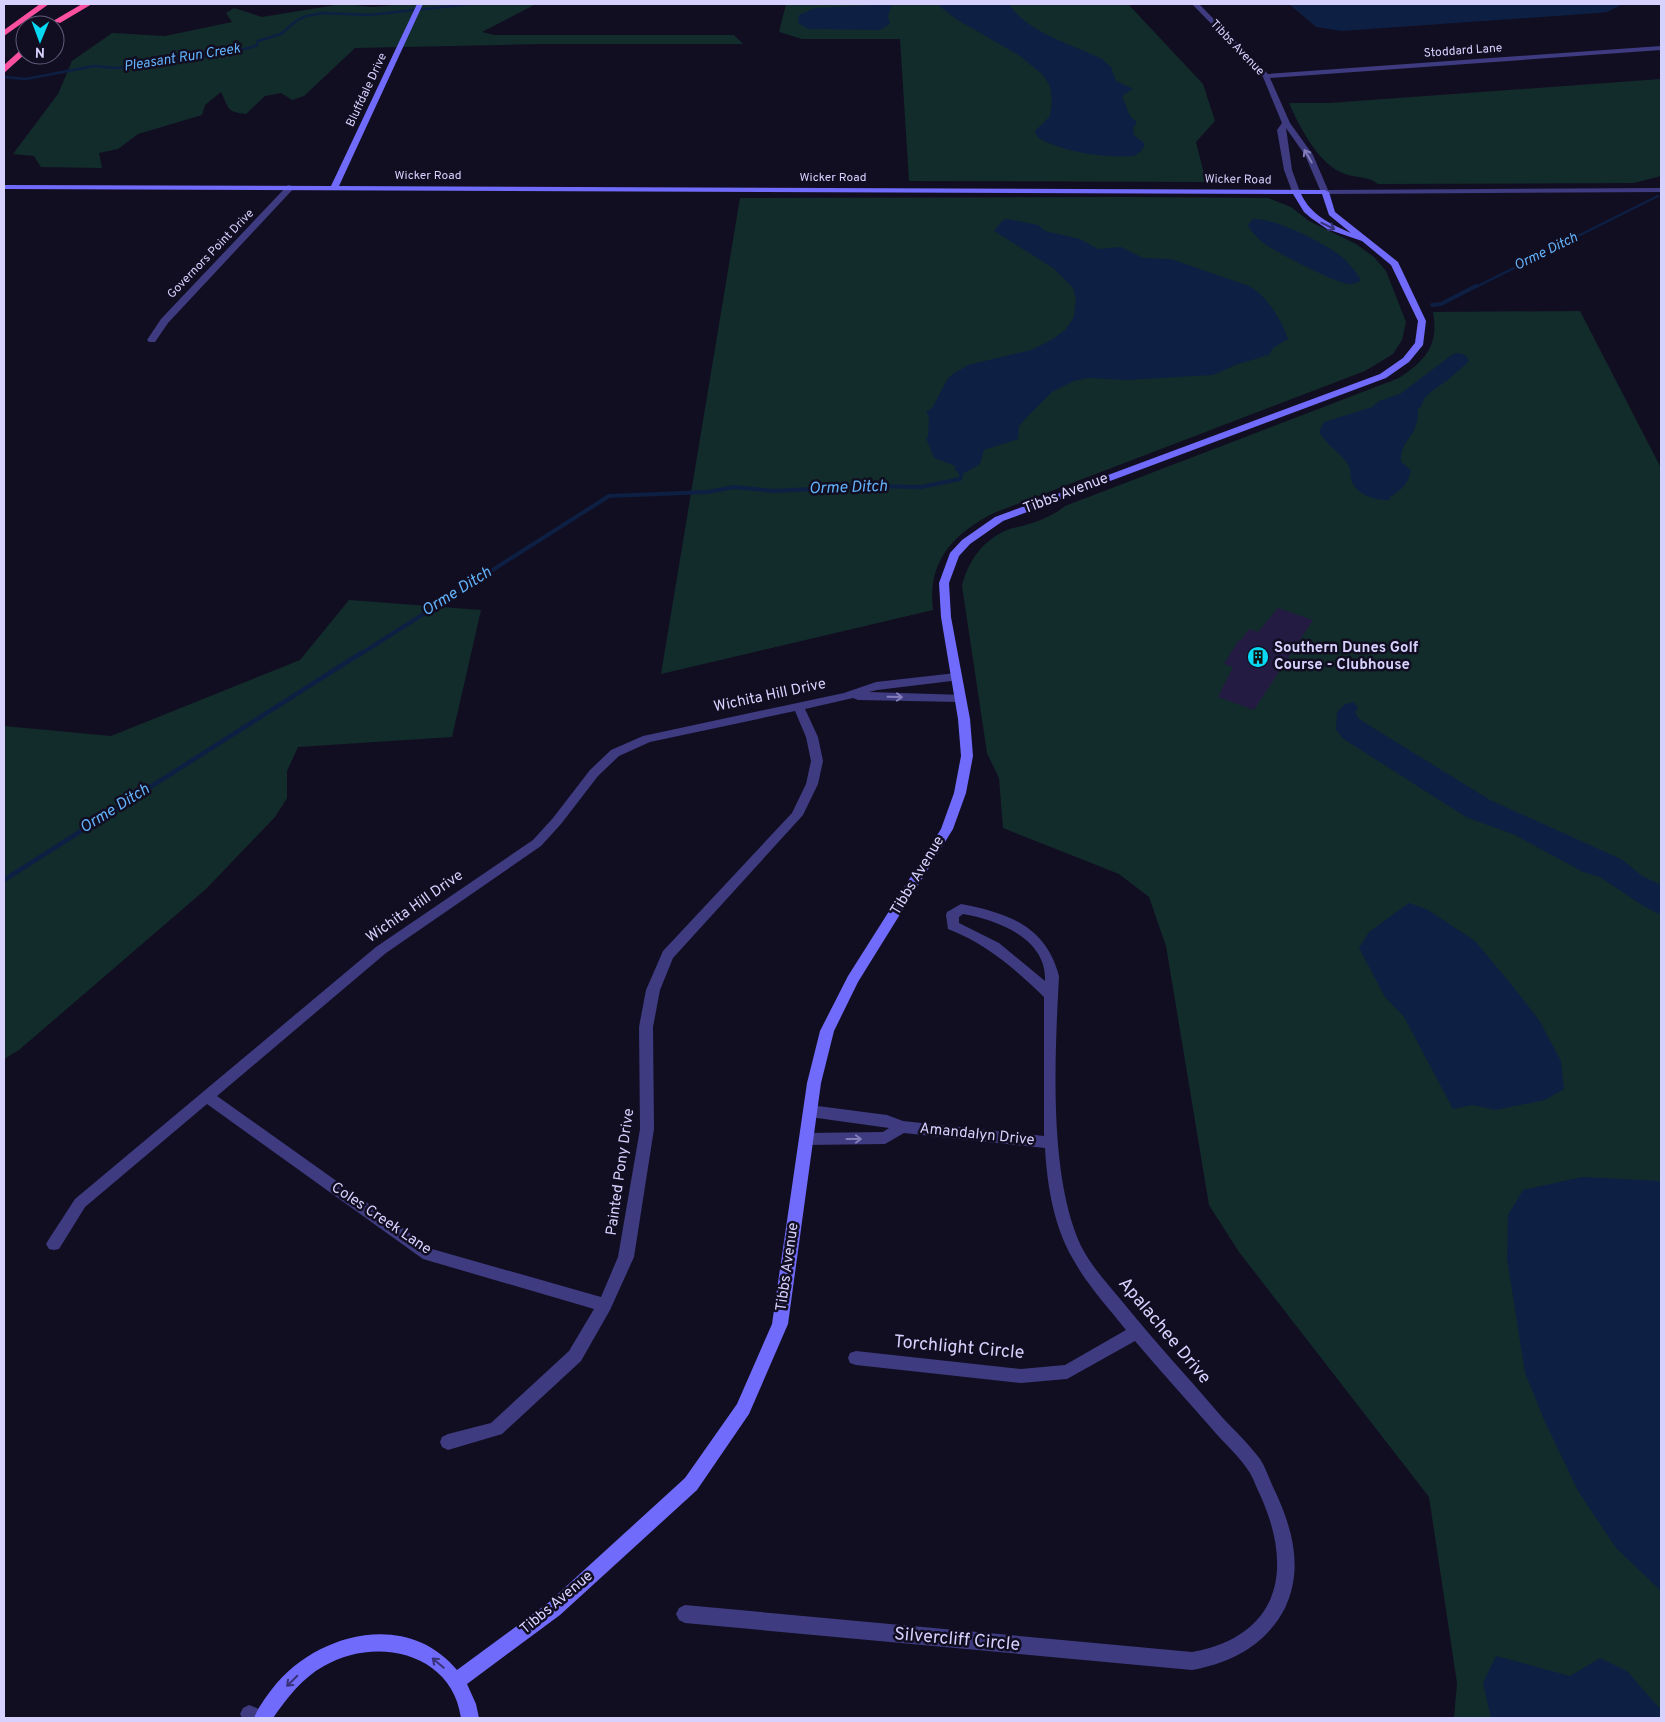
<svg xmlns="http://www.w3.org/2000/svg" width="1665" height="1722" font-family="Overpass,sans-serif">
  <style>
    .green { fill: #122c2b }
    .water { fill: #0d2043 }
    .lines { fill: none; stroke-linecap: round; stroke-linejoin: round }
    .stream-far2 { stroke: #0d2043; stroke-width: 2.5 }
    .stream-far1 { stroke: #0d2043; stroke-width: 4 }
    .stream { stroke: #0d2043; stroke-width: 4.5 }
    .building { fill: #241b43 }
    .street { fill: #3e3b80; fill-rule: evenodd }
    .secondary { fill: #706bfb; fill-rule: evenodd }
    .highway { fill: #fa509f; fill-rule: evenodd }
    .oneway { stroke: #837eb9 }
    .oneway2 { stroke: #383379 }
    .labels { text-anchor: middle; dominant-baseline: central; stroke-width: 5; stroke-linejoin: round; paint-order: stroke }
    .far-street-label { font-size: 12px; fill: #d7d1fe; stroke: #120e22 }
    .far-water-label { font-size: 14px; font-style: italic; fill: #62b2fa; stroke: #120e22 }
    .street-label { font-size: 15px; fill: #d7d1fe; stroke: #120e22 }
    .poi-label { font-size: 15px; font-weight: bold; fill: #d7d1fe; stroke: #120e22; text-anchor: start }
    .water-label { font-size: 16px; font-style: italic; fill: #62b2fa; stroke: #120e22 }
    .near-street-label { font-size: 18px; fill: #d7d1fe; stroke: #120e22 }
  </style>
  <rect width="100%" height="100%" fill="#120e22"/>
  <!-- green -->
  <path class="green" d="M 342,4 L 373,7 L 405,4 L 536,4 L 482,32 L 494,35 L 734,35 L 743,44 L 541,44 L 355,48 L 304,96 L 292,100 L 281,93 L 265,96 L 246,114 C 226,112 229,108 221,92 L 205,105 L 202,115 L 138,134 L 118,149 L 99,153 L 102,168 L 41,167 L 34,156 L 13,154 L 58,94 L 72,61 L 112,33 L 165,36 L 232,22 L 226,13 L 234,8 L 262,17 Z
    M 786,4 L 1128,4 L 1203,84 L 1215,121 L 1196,142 L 1206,182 L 909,181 L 900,39 L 802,39 L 779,32 Z
    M 1661,79 L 1661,176 L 1634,183 L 1378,184 C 1369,176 1355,178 1345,174 C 1319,165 1300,128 1289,103 L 1329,103 Z
    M 1131,197 L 1268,198 L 1291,207 L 1309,221 L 1356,244 L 1374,257 L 1386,271 L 1406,322 L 1402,340 L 1393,354 L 1365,371 L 994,513 C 953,534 927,561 933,610 L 661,674 L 740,198 Z
    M 1580,311 L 1661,468 L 1661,1718 L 1454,1718 L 1457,1683 L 1429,1497 L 1239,1252 L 1209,1205 L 1166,946 L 1149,897 L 1119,874 L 1003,828 L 999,778 L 987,753 L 962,586 C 968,561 983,540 1007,530 C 1012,528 1018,527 1022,526 C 1037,522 1053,516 1065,506 L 1399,378 C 1426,360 1439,345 1433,312 Z
    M 349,600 L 481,610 L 452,737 L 298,747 L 287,771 L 287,798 L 275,817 L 206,889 L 19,1050 L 4,1059 L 4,726 L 111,736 L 300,660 Z"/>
  <!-- water -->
  <path class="water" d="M 892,4 L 888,17 L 890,24 L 880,30 L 808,29 L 798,23 L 799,15 L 815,8 Z
    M 937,4 L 1009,4 C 1026,32 1073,45 1102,59 L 1111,67 L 1116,81 L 1133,89 L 1122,96 L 1130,116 L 1137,122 L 1133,128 L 1134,135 L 1144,143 C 1145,149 1139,154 1134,156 C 1103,158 1066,153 1038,138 L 1035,131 L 1050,116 L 1052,102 L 1050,86 L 1043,75 L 1020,56 L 956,19 Z
    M 1289,4 L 1623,4 L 1607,12 L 1598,13 L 1341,31 L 1316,27 Z
    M 1008,219 L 1038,225 L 1045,231 L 1080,239 L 1098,249 L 1121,247 L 1143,258 L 1171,259 L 1249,286 C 1268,297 1281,319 1288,339 L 1273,348 L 1269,355 L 1238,364 L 1213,375 L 1127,380 L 1088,378 L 1074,381 L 1052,392 L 1028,416 L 1019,426 L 1018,439 L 984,450 L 980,464 L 961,475 L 955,470 L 955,466 L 934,458 L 926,438 L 928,437 L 929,417 L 926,412 L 932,408 L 948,378 L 953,374 L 968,365 L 1031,350 L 1053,339 L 1066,329 L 1074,317 L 1076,299 L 1073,288 L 1053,268 L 994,231 L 1003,220 Z
    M 1253,219 C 1275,218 1325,243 1342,257 C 1349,263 1355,271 1360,278 L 1359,282 C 1354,284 1349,285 1344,283 C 1331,280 1268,249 1260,240 C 1256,236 1250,230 1248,225 Z
    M 1459,353 L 1465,355 L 1469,361 C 1463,367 1457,372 1451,377 C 1440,388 1425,391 1421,407 L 1418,408 C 1420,437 1399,440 1401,462 L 1411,470 C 1410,482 1399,492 1390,497 L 1390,500 C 1377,501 1355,495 1351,479 C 1350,474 1351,469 1348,464 C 1340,453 1327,445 1319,432 L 1324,422 L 1372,407 L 1379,401 L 1400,394 L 1453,354 Z
    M 1354,702 L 1358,708 L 1355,712 L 1359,719 L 1490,800 L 1623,860 L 1642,876 L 1661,885 L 1661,915 L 1645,907 L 1600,877 L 1583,872 L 1515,835 L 1466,817 L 1342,738 L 1336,729 L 1337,712 L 1345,704 Z
    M 1409,903 L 1428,910 L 1475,941 L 1515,989 L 1539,1020 L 1561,1061 L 1564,1089 L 1545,1100 L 1495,1110 L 1473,1105 L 1453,1109 L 1404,1017 L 1385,997 L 1359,948 L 1369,932 Z
    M 1582,1177 L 1661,1181 L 1661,1591 L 1616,1548 L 1578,1491 L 1545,1422 L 1525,1373 L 1507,1259 L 1508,1215 L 1523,1190 Z
    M 1496,1656 L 1570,1676 L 1600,1658 L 1627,1671 L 1661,1710 L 1661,1718 L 1491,1718 L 1483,1683 Z"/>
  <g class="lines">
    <!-- stream-far2 -->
    <path class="stream-far2" d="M 4,77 L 26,79 L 94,66 L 115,68 L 140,66 L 182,58 L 225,54 L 256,46 L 258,41 L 281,34 L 296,21 L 306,16 L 323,13 L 369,15 L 471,4
      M 1474,288 L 1658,196"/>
    <!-- stream-far1 -->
    <path class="stream-far1" d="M 1432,305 L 1441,304 L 1476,286
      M 359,655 L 609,496 L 707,492 L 734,487 L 773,491 L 868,486 L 921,487 L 960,479 L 961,475"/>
    <!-- stream -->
    <path class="stream" d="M 4,880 L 361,653"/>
  </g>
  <!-- building -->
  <path class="building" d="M 1278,608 L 1313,620 L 1254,710 L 1218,697 L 1233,667 L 1224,664 L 1238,641 L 1240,641 L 1249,629 L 1258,632 Z"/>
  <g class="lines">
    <!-- street -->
    <path class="street" d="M 1192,4 L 1199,4 L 1268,74 L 1661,46 L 1661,50 L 1270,78 L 1290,123 L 1313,155 L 1328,190 L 1661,188 L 1661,192 L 1325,194 L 1321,192 L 1305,155 L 1286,128 L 1292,170 L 1300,192 L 1293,194 L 1284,170 L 1277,130 L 1282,123 L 1263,77 Z
      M 288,185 L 295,187 L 168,323 L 155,342 L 149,342 L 147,340 L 161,319 Z
      M 956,673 L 962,677 L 960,680 L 877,690 L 869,692 L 964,695 L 966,698 L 960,702 L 858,700 L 853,698 L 805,709 L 818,737 L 823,761 L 818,784 L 803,815 L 673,958 L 660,990 L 653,1027 L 654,1129 L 634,1257 L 610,1310 L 581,1361 L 502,1434 L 448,1450 L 442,1447 L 440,1442 L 442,1437 L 448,1434 L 491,1423 L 569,1351 L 594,1309 L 423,1259 L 207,1104 L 85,1207 L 59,1249 L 54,1250 L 49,1249 L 46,1244 L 49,1239 L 75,1199 L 376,947 L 533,840 L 553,818 L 590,770 L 611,750 L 643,736 L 844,693 L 876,682 ZM 795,711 L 806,737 L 811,761 L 806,784 L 792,813 L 663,951 L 646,990 L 639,1027 L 640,1129 L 618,1257 L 601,1297 L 432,1249 L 217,1096 L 386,953 L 541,846 L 561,824 L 598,776 L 619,756 L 650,742 Z
      M 961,904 C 1008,913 1046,926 1059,976 C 1055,1054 1048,1175 1081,1246 C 1091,1266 1107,1283 1121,1300 C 1153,1340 1188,1377 1221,1416 C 1234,1430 1248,1443 1260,1459 C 1266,1468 1269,1479 1274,1489 C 1292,1527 1304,1568 1285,1608 C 1266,1645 1231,1663 1192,1670 L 685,1623 L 679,1620 L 676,1614 L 679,1608 L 685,1605 L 1192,1652 C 1279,1636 1294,1571 1261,1497 C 1257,1489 1254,1480 1250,1473 C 1240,1457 1225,1444 1213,1430 C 1187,1400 1160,1371 1135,1341 L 1067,1379 L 1021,1383 L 856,1365 L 850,1363 L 848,1358 L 850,1353 L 856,1351 L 1021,1369 L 1065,1365 L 1126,1330 C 1108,1307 1087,1285 1073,1259 C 1054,1227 1047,1185 1045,1148 L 904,1133 L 885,1144 L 806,1145 L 801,1143 L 799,1139 L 801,1135 L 806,1133 L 883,1132 L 889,1128 L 810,1117 L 805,1115 L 803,1111 L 805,1107 L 810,1105 L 887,1115 L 903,1121 L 1044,1136 L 1044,997 C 1015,969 987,944 948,929 L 946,915 L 947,912 ZM 963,914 C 997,920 1047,938 1045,981 L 999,943 L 959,923 L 959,917 Z
      M 249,1705 L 267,1712 L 270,1718 L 242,1718 L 240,1714 L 243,1708 Z"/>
    <!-- secondary -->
    <path class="secondary" d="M 417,4 L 423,4 L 339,186 L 1325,190 L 1329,192 L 1335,212 L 1398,262 L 1426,321 L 1423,345 L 1409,362 L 1386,378 L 1003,521 L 970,544 L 959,556 L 949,583 L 951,617 L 970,719 L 973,756 L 966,793 L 953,829 L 858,982 L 834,1031 L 821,1083 L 788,1324 L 749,1414 L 697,1490 L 560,1615 L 467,1684 L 476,1704 L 479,1718 L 461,1718 C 452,1652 375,1636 324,1666 C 302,1678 287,1698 273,1718 L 254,1718 C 258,1708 265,1698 272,1689 C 315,1633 407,1609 457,1670 L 548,1603 L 685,1478 L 737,1404 L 772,1324 L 807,1083 L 820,1031 L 848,976 L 941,829 L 954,793 L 961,756 L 958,719 L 941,617 L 939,583 L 950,553 L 962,540 L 995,517 L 1380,374 L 1403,358 L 1415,343 L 1418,321 L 1391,265 L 1362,241 L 1327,229 L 1311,218 L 1304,212 L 1293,194 L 4,189 L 4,185 L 331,186 ZM 1301,194 L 1322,194 L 1329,215 L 1351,233 C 1330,224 1311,215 1301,194 Z"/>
    <!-- highway -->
    <path class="highway" d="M 40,4 L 49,4 L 4,36 L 4,30 Z
      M 82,4 L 92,4 L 60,23 L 53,21 Z
      M 25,46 L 25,54 L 4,73 L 4,65 Z"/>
  </g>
  <!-- one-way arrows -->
  <defs><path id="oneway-shaft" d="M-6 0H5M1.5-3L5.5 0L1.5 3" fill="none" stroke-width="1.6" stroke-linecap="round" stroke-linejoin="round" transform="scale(1.25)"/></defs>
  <g class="oneway">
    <use href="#oneway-shaft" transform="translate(1308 156) rotate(-120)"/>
    <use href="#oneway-shaft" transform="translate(895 697) rotate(1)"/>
    <use href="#oneway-shaft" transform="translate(854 1139)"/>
  </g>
  <g class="oneway2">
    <use href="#oneway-shaft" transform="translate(1328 226) rotate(26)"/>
    <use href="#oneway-shaft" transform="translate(438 1663) rotate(-140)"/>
    <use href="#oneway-shaft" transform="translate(292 1681) rotate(135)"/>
  </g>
  <!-- icons -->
  <defs>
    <g id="building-disc" transform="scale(1.125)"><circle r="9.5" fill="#07d9f3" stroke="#120e22"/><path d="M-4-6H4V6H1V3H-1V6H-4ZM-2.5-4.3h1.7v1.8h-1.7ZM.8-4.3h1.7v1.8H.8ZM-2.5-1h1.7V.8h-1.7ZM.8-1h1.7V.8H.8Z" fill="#111"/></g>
  </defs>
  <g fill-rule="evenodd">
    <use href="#building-disc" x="1258" y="657"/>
  </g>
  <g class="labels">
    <!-- far-street labels -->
    <g class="far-street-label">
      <text transform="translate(1237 48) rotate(46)">Tibbs Avenue</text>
      <text transform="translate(1463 51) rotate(-4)">Stoddard Lane</text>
      <text transform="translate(367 90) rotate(-65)">Bluffdale Drive</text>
      <text x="428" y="176">Wicker Road</text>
      <text x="833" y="178">Wicker Road</text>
      <text transform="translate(1238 180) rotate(1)">Wicker Road</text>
      <text transform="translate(211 254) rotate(-46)">Governors Point Drive</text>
    </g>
    <!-- far-water labels -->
    <g class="far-water-label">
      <text transform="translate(182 58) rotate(-9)">Pleasant Run Creek</text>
      <text transform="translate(1546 252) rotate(-26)">Orme Ditch</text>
    </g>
    <!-- street labels -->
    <g class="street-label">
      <text transform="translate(1066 494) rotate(-21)">Tibbs Avenue</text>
      <text transform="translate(770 696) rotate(-12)">Wichita Hill Drive</text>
      <text transform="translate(918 876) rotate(-59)">Tibbs Avenue</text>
      <text transform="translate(415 907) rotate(-35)">Wichita Hill Drive</text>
      <text transform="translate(977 1135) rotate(6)">Amandalyn Drive</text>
      <text transform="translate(621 1172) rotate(-82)">Painted Pony Drive</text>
      <text transform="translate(381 1219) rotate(34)">Coles Creek Lane</text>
      <text transform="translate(788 1267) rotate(-82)">Tibbs Avenue</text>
      <text transform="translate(557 1603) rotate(-40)">Tibbs Avenue</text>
    </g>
    <!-- poi labels -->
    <g class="poi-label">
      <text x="1274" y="648">Southern Dunes Golf<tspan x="1274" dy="17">Course - Clubhouse</tspan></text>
    </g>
    <!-- water labels -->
    <g class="water-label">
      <text transform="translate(848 488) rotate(-2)">Orme Ditch</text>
      <text transform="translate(457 592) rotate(-32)">Orme Ditch</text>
      <text transform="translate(115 809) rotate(-32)">Orme Ditch</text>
    </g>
    <!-- near-street labels -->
    <g class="near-street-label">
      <text transform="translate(1164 1331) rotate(50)">Apalachee Drive</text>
      <text transform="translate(959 1348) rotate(5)">Torchlight Circle</text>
      <text transform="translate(957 1640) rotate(5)">Silvercliff Circle</text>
    </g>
  </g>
  <!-- border -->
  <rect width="1665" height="1722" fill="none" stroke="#d7d1fe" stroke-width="10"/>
  <!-- north arrow -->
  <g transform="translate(40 40) rotate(181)"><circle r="24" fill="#120e22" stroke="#615c7a"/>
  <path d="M0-4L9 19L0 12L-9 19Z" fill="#07d9f3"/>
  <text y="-8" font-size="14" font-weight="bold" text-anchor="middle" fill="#d7d1fe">N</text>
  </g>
</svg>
